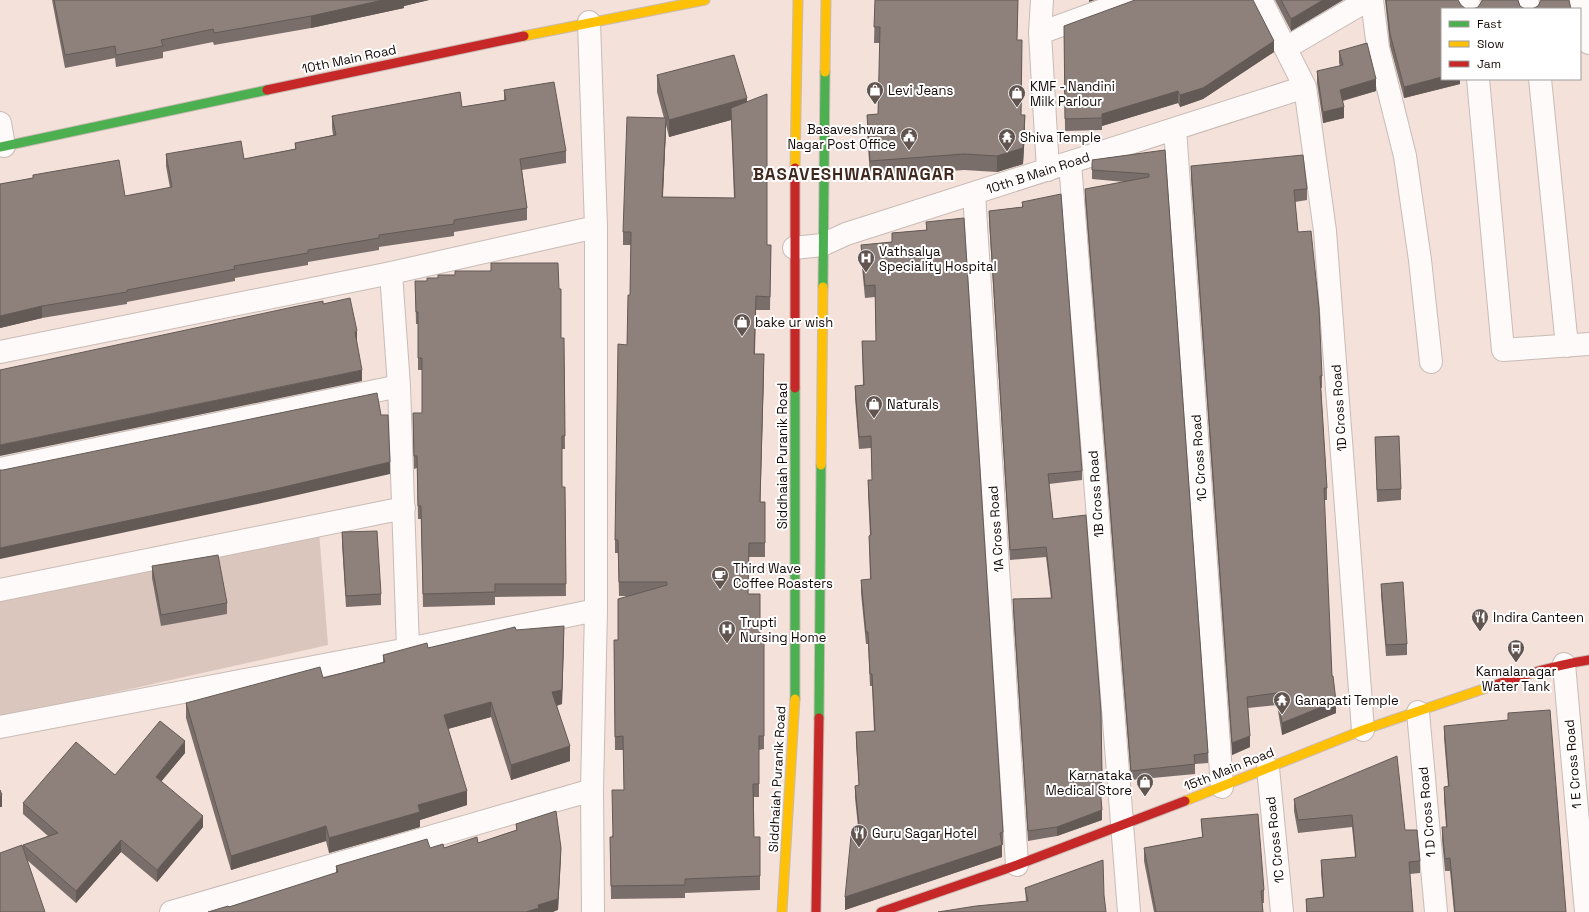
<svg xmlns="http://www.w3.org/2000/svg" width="1589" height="912" font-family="'Space Grotesk',sans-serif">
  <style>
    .green { fill: #dbc6be }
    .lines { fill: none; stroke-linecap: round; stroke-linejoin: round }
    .street-casing { stroke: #c9bbb5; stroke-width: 24 }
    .fast-casing { stroke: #c9bbb5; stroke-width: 11 }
    .slow-casing { stroke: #c9bbb5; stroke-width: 11 }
    .jam-casing { stroke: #c9bbb5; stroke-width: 11 }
    .street { stroke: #fdfaf9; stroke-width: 22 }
    .fast { stroke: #4caf50; stroke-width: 9 }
    .slow { stroke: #ffc107; stroke-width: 9 }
    .jam { stroke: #c62828; stroke-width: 9 }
    .wall { fill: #7a6e6a; fill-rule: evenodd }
    .shaded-wall { fill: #635a56 }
    .building { fill: #8e807b; stroke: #635a56 }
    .labels { text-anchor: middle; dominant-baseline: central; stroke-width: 4; stroke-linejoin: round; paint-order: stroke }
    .street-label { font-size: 13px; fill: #140906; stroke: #fff }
    .poi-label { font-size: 13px; fill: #140906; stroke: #fff; text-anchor: start }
    .district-label { font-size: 17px; font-weight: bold; letter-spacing: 1px; fill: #41281e; stroke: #fff }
  </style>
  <rect width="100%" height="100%" fill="#f4e1da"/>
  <!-- green -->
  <path class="green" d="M 319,531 L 328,645 L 0,718 L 0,599 Z"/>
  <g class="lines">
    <!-- street casing -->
    <g class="street-casing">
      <path id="street" d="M 1042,0 L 1040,33 L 1048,170
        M 1261,0 L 1305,87 L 1325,231 L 1363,730
        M 1372,0 L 1378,48 L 1405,156 L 1420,260 L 1431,362
        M 1468,0 L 1470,9
        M 1527,0 L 1529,9
        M 1579,0 L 1589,43
        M 1040,33 L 1131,0
        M 1286,48 L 1368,0
        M 1478,79 L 1503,350 L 1589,344
        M 1540,79 L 1567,346
        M 0,123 L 4,146
        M 1175,129 L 1222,787
        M 1070,163 L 1129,912
        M 974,194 L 1017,865
        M 794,248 L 822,245 L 846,234 L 1305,87
        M 391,273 L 399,386 L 408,649
        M 0,352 L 391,273 L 596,227 L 589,22
        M 0,469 L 399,386
        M 0,590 L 404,508
        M 1564,664 L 1586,912
        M 1418,712 L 1436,912
        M 0,727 L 408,649 L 596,610
        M 1268,768 L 1282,912
        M 171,912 L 592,790
        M 593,912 L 592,790 L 596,610 L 596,227"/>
    </g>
    <!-- fast casing -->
    <g class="fast-casing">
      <path id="fast" d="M 0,147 L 267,90
        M 823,287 L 825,72
        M 795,388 L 795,699
        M 819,718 L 821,465"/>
    </g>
    <!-- slow casing -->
    <g class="slow-casing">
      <path id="slow" d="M 524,36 L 705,0
        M 825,72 L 826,0
        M 795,168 L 798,0
        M 821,465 L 823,287
        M 1185,801 L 1363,730 L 1495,685
        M 782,912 L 795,699"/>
    </g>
    <!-- jam casing -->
    <g class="jam-casing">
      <path id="jam" d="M 267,90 L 524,36
        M 795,388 L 795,168
        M 1495,685 C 1526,674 1556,665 1589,660
        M 816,912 L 819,718
        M 881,912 L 1017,865 L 1185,801"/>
    </g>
    <!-- street -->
    <use href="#street" class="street"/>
    <!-- fast -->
    <use href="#fast" class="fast"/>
    <!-- slow -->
    <use href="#slow" class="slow"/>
    <!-- jam -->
    <use href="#jam" class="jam"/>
  </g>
  <!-- wall -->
  <path class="wall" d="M 52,0 L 429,0 L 404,6 L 404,8 L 311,28 L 214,45 L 213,42 L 163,52 L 163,58 L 116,67 L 115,58 L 65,68 Z
    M 875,0 L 1018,0 L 1017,40 L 1022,57 L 1021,115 L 1025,131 L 1023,164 L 997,172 L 964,170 L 870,177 L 867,131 L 867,115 L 878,114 L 880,43 L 874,43 Z
    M 1275,0 L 1343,0 L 1291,31 Z
    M 1385,0 L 1458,0 L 1442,9 L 1460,79 L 1460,84 L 1404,98 L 1390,46 Z
    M 1064,26 L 1274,52 L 1203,99 L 1180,107 L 1178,103 L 1102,126 L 1102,130 L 1065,131 Z
    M 1339,51 L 1376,91 L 1343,101 L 1344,118 L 1323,123 L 1317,83 L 1317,71 L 1340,66 L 1339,63 Z
    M 657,75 L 747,102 L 767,245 L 771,245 L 770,310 L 756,310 L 755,354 L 764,368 L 760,502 L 765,502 L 765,557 L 749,557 L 748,594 L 760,642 L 764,642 L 764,749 L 759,750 L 759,797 L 754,797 L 754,837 L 760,851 L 760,890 L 685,893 L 685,898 L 611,899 L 610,837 L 612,837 L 624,790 L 623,750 L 615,750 L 614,640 L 618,640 L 629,596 L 619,596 L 618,553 L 615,553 L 615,540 L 630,295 L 631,245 L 623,245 L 623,232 L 664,118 L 657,92 ZM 731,120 L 734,198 L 663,197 L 666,125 L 669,137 Z
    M 504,90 L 566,151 L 566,163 L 522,170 L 527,208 L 527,220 L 454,232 L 454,236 L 379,247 L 379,250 L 308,262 L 308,265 L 235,278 L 235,281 L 127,302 L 127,304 L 42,318 L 0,328 L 0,184 L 33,178 L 33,175 L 125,196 L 170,188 L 166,166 L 166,154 L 244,159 L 295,149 L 295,143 L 333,135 L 332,128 L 332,116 L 462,107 L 504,100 Z
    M 1165,150 L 1208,753 L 1208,763 L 1195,764 L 1195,774 L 1131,780 L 1085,199 L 1085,189 L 1125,182 L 1092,179 L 1092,160 Z
    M 1191,166 L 1307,189 L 1307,200 L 1295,202 L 1298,232 L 1322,376 L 1322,388 L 1321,388 L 1327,488 L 1327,500 L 1324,500 L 1332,676 L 1336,713 L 1282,735 L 1277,705 L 1248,708 L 1250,747 L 1232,755 L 1191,178 Z
    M 1022,202 L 1082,471 L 1082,480 L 1049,484 L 1053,519 L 1101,712 L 1102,784 L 1100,784 L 1102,820 L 1057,836 L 1028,841 L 1013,609 L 1013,599 L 1051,598 L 1046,557 L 1010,560 L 989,220 L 989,211 L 1022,207 Z
    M 926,222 L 1003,832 L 1003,845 L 1002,845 L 1002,857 L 845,910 L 859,836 L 855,798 L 855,786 L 859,785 L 856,744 L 856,732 L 874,731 L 872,686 L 870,686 L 868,644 L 866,644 L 861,593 L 861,580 L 870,580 L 869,536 L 870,536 L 868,493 L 868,480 L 872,480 L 871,448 L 859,449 L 855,398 L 855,386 L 863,385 L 862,341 L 876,341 L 875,297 L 865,298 L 861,257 L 861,245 L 892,242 L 892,233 L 926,230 Z
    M 415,281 L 559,289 L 561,338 L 564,338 L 565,449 L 562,449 L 562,487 L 565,487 L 566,596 L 495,597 L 495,605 L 423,607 L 421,519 L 418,519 L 417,468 L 414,469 L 413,426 L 413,413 L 422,413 L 422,370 L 418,370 L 418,324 L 416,324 Z
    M 1375,437 L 1401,489 L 1401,500 L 1377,502 Z
    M 342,532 L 381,594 L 381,605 L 346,607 L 342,544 Z
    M 152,566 L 227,603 L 227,614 L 161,626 L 152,578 Z
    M 1381,584 L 1407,644 L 1407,655 L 1386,656 L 1381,595 Z
    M 516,630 L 564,641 L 562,704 L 557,706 L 570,761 L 511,780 L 491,717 L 448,729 L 467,805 L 420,820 L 420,827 L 329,853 L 326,841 L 231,870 L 186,718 L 186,703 L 323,678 L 383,662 L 383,655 L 428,648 Z
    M 1508,713 L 1566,912 L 1454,912 L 1450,871 L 1445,871 L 1442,840 L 1442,827 L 1446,827 L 1444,799 L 1444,787 L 1448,786 L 1444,738 L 1444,726 L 1508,721 Z
    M 185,753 L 161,781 L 203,827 L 157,882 L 121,852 L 76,903 L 27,860 L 23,848 L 23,845 L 48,836 L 23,814 L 23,803 L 115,775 Z
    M 1294,799 L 1405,830 L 1420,861 L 1420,873 L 1410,874 L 1413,912 L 1306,912 L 1306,899 L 1323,897 L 1321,872 L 1321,860 L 1355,857 L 1352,827 L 1298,833 L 1294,811 Z
    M 1201,819 L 1264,890 L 1264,903 L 1262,903 L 1263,912 L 1154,912 L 1144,861 L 1144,848 L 1202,837 Z
    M 516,824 L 561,859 L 558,910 L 229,907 L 336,873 L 336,866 L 430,848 L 444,848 L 478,843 L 516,830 Z
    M 1025,888 L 1104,895 L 1026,901 Z"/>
  <!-- shaded-wall -->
  <path class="shaded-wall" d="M 383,0 L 429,0 L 404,6 L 404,8 L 311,28 L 311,16 Z
    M 1089,0 L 1095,0 L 1089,2 Z
    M 1323,0 L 1343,0 L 1291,31 L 1291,19 Z
    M 1274,41 L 1274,52 L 1203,99 L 1180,107 L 1180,95 Z
    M 1442,77 L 1442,79 L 1460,79 L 1460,84 L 1404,98 L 1404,87 Z
    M 1376,79 L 1376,91 L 1340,101 L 1340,90 Z
    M 1178,91 L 1178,103 L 1102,126 L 1102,114 Z
    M 747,98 L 747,115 L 731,108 L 731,120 L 669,137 L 669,120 Z
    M 1344,107 L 1344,118 L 1323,123 L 1323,112 Z
    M 1025,115 L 1025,131 L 1023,164 L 997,172 L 997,156 Z
    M 666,118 L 666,131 L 662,211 L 662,197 Z
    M 42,306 L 42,318 L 0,328 L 0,316 Z
    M 357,331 L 357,343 L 355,343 L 355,332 Z
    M 764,354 L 764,368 L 760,516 L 760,502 Z
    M 362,370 L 362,381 L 0,456 L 0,445 Z
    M 390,462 L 390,474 L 271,501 L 0,559 L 0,548 Z
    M 564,626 L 562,704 L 552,706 L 552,692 Z
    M 1336,701 L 1336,713 L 1282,735 L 1282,723 Z
    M 491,702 L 491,717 L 444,730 L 444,715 Z
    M 1250,736 L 1250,747 L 1232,755 L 1232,743 Z
    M 185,741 L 185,753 L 156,788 L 156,777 Z
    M 570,746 L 570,761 L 511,780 L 511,765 Z
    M 467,791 L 467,805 L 420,820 L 420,827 L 329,853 L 329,838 L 418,805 Z
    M 2,795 L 2,807 L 0,807 L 0,796 Z
    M 1102,810 L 1102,820 L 1057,836 L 1057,827 Z
    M 203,816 L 203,827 L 157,882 L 157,870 Z
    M 326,826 L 326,841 L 231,870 L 231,856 Z
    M 121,840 L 121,852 L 76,903 L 76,891 Z
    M 1002,845 L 1002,857 L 845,910 L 845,897 Z
    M 561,848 L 558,910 L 553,912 L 526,912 L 538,905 Z"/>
  <!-- building -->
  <path class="building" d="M 54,0 L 383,0 L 311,16 L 214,33 L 213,29 L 161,40 L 163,46 L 116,55 L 115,46 L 65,55 Z
    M 875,0 L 1018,0 L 1017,40 L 1022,40 L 1021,115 L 1025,115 L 1023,148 L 997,156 L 964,154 L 870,161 L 867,115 L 878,114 L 880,27 L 874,27 Z
    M 1135,0 L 1253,0 L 1274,41 L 1203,88 L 1180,95 L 1178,91 L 1102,114 L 1102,118 L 1065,119 L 1064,26 Z
    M 1281,0 L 1323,0 L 1291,19 Z
    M 1386,0 L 1458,0 L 1461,5 L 1466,9 L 1442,9 L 1442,77 L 1404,87 L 1390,34 Z
    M 1482,0 L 1518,0 L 1520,6 L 1525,9 L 1473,9 L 1478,7 L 1482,1 Z
    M 1541,0 L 1569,0 L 1571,9 L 1532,9 L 1538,6 Z
    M 1367,43 L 1376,79 L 1340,90 L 1344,107 L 1323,112 L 1317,71 L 1343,65 L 1339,51 Z
    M 734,55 L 747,98 L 669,120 L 657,75 Z
    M 554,82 L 566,151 L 520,159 L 527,208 L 454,220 L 454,224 L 379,235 L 379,238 L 308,250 L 308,253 L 234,266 L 235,269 L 127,290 L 127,292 L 42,306 L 0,316 L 0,184 L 33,178 L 33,175 L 119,160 L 125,196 L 172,187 L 166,154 L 241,141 L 244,159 L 296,149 L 295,143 L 336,135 L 332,116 L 460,92 L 462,107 L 506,100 L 504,90 Z
    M 767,94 L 767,245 L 771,245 L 770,297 L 756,296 L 754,354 L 764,354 L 760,502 L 765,502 L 765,543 L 749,543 L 748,594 L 760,594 L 760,642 L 764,642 L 764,736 L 759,736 L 759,784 L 753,784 L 754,837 L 760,837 L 760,876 L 685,879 L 685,885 L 611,886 L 610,837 L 613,837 L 612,790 L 624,790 L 623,736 L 615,737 L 614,640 L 618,640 L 618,599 L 667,585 L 667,582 L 619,582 L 618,540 L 615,540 L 618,344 L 627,345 L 628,295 L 630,295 L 631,232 L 623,232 L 627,117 L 666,118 L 662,197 L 735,198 L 731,108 Z
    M 1165,150 L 1208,753 L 1194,755 L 1195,764 L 1131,771 L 1085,189 L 1149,177 L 1149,174 L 1092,170 L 1092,160 Z
    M 1303,155 L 1307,189 L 1294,190 L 1298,232 L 1311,231 L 1319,308 L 1322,376 L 1320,376 L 1327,488 L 1324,488 L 1332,676 L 1333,676 L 1336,701 L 1282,723 L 1277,693 L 1247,697 L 1250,736 L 1232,743 L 1191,166 Z
    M 1061,194 L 1082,471 L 1048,474 L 1053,519 L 1086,515 L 1101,712 L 1102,774 L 1099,774 L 1102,810 L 1057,827 L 1028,831 L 1013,599 L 1052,598 L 1046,547 L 1010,550 L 989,211 L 1023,207 L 1022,202 Z
    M 964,218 L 1003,832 L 1000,833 L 1002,845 L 845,897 L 851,836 L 860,836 L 855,786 L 859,785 L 856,732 L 875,731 L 872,674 L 870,674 L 868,632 L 866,632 L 861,580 L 871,579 L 869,536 L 871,535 L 868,480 L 872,480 L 871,436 L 859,437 L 855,386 L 864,385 L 862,341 L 876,341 L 875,285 L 865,286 L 861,245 L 892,242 L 892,233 L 927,230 L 926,222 Z
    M 491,263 L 558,263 L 559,289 L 561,289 L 561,338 L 564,338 L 565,436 L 562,436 L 562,487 L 565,487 L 566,584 L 495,584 L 495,592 L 423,594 L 421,506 L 418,506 L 417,456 L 414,456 L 413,413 L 422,413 L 422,358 L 418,358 L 418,312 L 416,312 L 415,281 L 427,281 L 427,278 L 438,278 L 438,275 L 455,275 L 455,271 L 491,271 Z
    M 350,298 L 357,331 L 355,332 L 362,370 L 0,445 L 0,370 L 293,307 L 323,301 L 323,304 Z
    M 377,393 L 381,415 L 388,415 L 390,462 L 271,490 L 0,548 L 0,470 L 3,470 Z
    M 1399,436 L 1401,489 L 1377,490 L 1375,437 Z
    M 377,531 L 381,594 L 346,596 L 342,532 Z
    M 218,555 L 227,603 L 161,615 L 152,566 Z
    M 1403,582 L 1407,644 L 1386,645 L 1381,584 Z
    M 564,626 L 562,690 L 552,692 L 570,746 L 511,765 L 491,702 L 444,715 L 467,791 L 418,805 L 420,812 L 329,838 L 326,826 L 231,856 L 186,703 L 320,667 L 323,678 L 385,662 L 383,655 L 427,643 L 428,648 L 515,627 L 516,630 Z
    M 1550,710 L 1566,912 L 1455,912 L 1450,858 L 1445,859 L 1442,827 L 1447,827 L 1444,787 L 1449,786 L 1444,726 L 1508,720 L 1508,713 Z
    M 160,721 L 185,741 L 156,777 L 203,816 L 157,870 L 121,840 L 76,891 L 23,845 L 58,833 L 23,803 L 76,742 L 115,775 Z
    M 1397,756 L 1405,830 L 1417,830 L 1420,861 L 1409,862 L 1413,912 L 1307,912 L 1306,899 L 1324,897 L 1321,860 L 1356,857 L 1352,815 L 1298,820 L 1294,799 Z
    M 0,790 L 2,795 L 0,796 Z
    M 556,811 L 561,848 L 558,899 L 538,905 L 539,908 L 526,912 L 208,912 L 228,906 L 229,907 L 338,872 L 336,866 L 427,839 L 430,848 L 443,844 L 444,848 L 477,837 L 478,843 L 517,830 L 516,824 Z
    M 1258,814 L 1264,890 L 1261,891 L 1263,912 L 1156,912 L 1144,848 L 1203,837 L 1201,819 Z
    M 22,845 L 45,912 L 0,912 L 0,853 Z
    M 1103,860 L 1104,895 L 1106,912 L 938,912 L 976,906 L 1028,901 L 1025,888 Z"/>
  <!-- icons -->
  <defs>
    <g id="shop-pin" transform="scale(0.9)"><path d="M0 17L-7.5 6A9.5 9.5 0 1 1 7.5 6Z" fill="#625550" stroke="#fff"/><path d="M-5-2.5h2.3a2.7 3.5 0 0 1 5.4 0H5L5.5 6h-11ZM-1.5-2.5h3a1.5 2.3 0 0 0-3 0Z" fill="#fff"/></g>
    <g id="civic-pin" transform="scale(0.9)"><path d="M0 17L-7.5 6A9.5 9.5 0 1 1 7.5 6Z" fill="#625550" stroke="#fff"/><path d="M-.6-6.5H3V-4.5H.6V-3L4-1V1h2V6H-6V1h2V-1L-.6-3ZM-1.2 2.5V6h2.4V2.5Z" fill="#fff"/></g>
    <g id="temple-pin" transform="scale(0.9)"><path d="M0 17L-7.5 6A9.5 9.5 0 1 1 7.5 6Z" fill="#625550" stroke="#fff"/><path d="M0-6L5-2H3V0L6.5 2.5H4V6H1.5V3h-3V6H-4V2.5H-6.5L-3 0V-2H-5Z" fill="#fff"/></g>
    <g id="hospital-pin" transform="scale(0.9)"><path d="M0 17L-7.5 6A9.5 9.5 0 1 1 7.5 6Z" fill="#625550" stroke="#fff"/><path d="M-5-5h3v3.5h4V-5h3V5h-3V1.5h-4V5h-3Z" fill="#fff"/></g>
    <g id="cafe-pin" transform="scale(0.9)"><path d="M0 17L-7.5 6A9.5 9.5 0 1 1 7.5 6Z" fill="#625550" stroke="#fff"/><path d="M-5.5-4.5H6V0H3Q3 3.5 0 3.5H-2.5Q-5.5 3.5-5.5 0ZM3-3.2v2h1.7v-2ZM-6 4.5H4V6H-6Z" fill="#fff"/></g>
    <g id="restaurant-pin" transform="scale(0.9)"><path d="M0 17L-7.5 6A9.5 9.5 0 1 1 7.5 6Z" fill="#625550" stroke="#fff"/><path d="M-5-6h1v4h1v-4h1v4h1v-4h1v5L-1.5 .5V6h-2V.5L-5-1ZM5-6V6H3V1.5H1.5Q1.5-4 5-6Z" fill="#fff"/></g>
    <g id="bus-pin" transform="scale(0.9)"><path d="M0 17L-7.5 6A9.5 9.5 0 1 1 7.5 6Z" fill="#625550" stroke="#fff"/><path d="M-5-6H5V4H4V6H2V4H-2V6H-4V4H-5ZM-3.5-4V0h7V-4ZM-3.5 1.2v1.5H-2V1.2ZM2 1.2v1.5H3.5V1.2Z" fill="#fff"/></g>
  </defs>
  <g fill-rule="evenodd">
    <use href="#shop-pin" x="875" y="90"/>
    <use href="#shop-pin" x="1017" y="93"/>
    <use href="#civic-pin" x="909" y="136"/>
    <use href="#temple-pin" x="1007" y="137"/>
    <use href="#hospital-pin" x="866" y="258"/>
    <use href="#shop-pin" x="742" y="322"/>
    <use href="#shop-pin" x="874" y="404"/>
    <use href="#cafe-pin" x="720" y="575"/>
    <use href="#restaurant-pin" x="1480" y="617"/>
    <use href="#hospital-pin" x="727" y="629"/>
    <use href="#bus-pin" x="1516" y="648"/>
    <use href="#temple-pin" x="1282" y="700"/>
    <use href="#shop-pin" x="1145" y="782"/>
    <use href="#restaurant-pin" x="859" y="833"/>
  </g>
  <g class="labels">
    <!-- street labels -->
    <g class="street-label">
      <text transform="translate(349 59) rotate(-12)">10th Main Road</text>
      <text transform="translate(1038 173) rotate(-18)">10th B Main Road</text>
      <text transform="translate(1339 408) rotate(-94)">1D Cross Road</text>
      <text transform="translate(782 456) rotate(-90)">Siddhaiah Puranik Road</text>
      <text transform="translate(1199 458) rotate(-94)">1C Cross Road</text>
      <text transform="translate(1096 494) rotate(-94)">1B Cross Road</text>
      <text transform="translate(996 529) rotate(-94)">1A Cross Road</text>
      <text transform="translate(1573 764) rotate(-95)">1 E Cross Road</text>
      <text transform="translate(1229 769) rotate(-22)">15th Main Road</text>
      <text transform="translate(777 779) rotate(-87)">Siddhaiah Puranik Road</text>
      <text transform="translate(1427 812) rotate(-95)">1 D Cross Road</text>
      <text transform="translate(1275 840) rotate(-96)">1C Cross Road</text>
    </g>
    <!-- poi labels -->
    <g class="poi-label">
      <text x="1030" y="86">KMF - Nandini<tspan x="1030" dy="15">Milk Parlour</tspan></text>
      <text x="888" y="90">Levi Jeans</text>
      <text x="896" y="129" text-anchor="end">Basaveshwara<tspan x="896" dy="15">Nagar Post Office</tspan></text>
      <text x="1020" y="137">Shiva Temple</text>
      <text x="879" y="251">Vathsalya<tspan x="879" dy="15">Speciality Hospital</tspan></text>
      <text x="755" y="322">bake ur wish</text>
      <text x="887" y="404">Naturals</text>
      <text x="733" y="568">Third Wave<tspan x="733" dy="15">Coffee Roasters</tspan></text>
      <text x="1493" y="617">Indira Canteen</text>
      <text x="740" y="622">Trupti<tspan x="740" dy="15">Nursing Home</tspan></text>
      <text x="1516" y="671" text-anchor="middle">Kamalanagar<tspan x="1516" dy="15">Water Tank</tspan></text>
      <text x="1295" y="700">Ganapati Temple</text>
      <text x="1132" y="775" text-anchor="end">Karnataka<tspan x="1132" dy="15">Medical Store</tspan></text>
      <text x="872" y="833">Guru Sagar Hotel</text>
    </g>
    <!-- district labels -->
    <g class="district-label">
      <text x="854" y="174">BASAVESHWARANAGAR</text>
    </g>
  </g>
  <!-- legend -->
  <rect x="1441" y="8" width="140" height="72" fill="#ffffff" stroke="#a19d9b"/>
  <rect x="1449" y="21" width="20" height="6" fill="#4caf50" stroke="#a19d9b"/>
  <text x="1477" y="28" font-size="12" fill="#140906">Fast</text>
  <rect x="1449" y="41" width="20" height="6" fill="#ffc107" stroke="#a19d9b"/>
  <text x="1477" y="48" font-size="12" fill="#140906">Slow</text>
  <rect x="1449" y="61" width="20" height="6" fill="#c62828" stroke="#a19d9b"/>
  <text x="1477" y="68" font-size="12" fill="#140906">Jam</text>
</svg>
